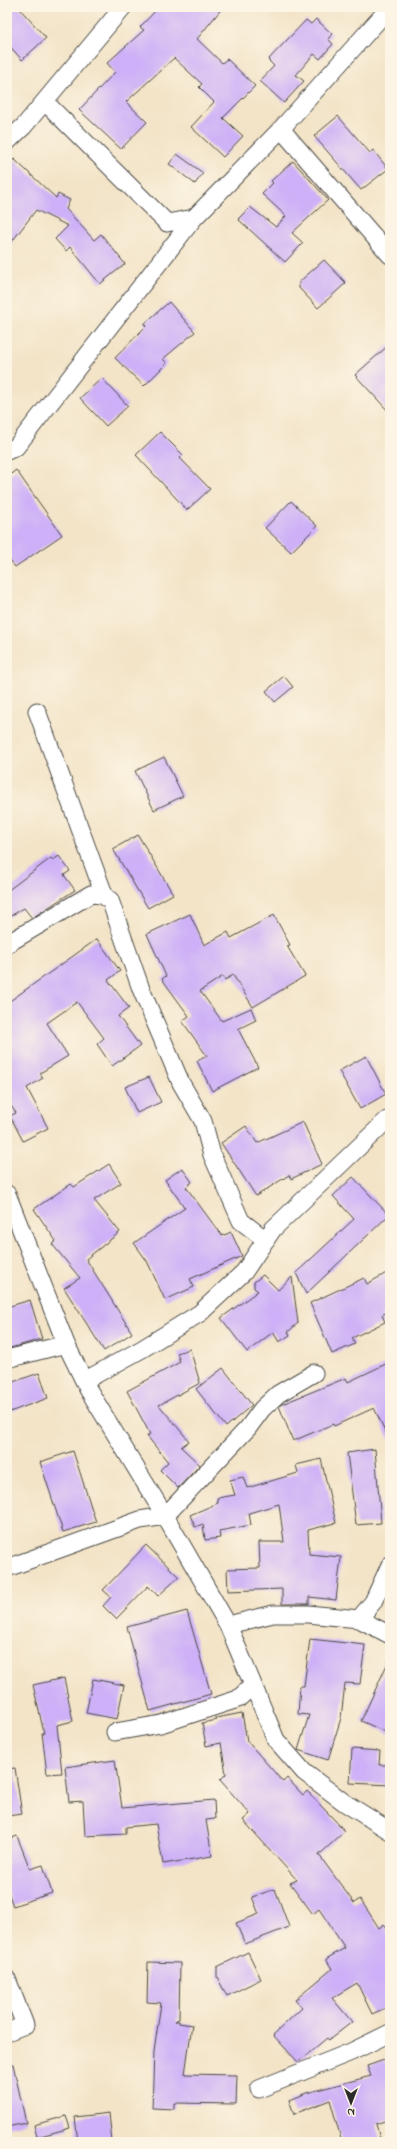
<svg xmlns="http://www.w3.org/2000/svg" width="397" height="2149" font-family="'Indie Flower',sans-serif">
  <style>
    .building { fill: #cdb0f7 }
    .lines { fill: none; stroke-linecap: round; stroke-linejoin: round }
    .minor-casing { stroke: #494743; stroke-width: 19 }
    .minor { stroke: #fff; stroke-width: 17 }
  </style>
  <rect width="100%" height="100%" fill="#fcf5e5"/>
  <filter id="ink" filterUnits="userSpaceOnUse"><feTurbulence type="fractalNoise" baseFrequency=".025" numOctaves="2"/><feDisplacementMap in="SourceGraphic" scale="8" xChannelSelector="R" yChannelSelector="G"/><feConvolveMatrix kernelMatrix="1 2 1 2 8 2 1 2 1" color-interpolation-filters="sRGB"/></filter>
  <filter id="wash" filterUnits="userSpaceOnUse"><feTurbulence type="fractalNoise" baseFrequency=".012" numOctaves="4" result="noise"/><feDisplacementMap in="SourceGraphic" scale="16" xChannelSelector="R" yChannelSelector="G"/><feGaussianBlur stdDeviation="0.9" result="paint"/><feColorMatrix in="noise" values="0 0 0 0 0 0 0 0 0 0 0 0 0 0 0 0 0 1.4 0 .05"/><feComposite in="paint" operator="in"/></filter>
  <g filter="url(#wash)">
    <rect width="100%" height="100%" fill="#f3e4c8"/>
    <g id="blocks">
      <!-- building -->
      <path class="building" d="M 7,7 L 18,7 L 46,38 L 22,60 L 7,43 Z
        M 159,7 L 223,7 L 197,39 L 222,63 L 227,59 L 255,86 L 223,118 L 243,136 L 223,157 L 191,127 L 214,102 L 199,87 L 202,84 L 174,58 L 126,102 L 147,122 L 121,149 L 79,110 L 115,72 L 107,63 L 144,30 L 140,27 Z
        M 316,19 L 332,34 L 328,39 L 333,44 L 320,59 L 314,54 L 296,75 L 304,81 L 284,103 L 260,81 L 274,66 L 268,60 L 306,20 L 311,24 Z
        M 338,116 L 370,153 L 373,150 L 388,169 L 361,190 L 314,136 Z
        M 177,154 L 203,173 L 195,184 L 169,164 Z
        M 14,159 L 56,198 L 58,194 L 70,200 L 66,209 L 94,240 L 101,234 L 125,264 L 100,284 L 70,247 L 66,251 L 55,239 L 68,226 L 36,210 L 7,248 L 7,166 Z
        M 293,161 L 328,200 L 292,233 L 303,243 L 285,262 L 238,219 L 250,207 L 276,227 L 286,216 L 262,194 L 273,183 L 271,181 Z
        M 324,260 L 346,283 L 318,308 L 299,288 L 299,282 Z
        M 169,302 L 195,332 L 163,359 L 167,363 L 144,386 L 115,358 L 146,326 L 144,324 Z
        M 390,344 L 390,413 L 355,375 Z
        M 102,378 L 128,406 L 106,426 L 80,398 Z
        M 160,432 L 183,455 L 180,458 L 210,489 L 187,510 L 136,455 Z
        M 16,470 L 62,535 L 15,567 L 7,556 L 7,477 Z
        M 291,501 L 317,526 L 291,552 L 265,528 Z
        M 284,676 L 293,687 L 275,702 L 266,691 Z
        M 164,757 L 183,796 L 154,810 L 135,771 Z
        M 138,835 L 173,894 L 148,908 L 113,849 Z
        M 59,856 L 70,871 L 64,875 L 75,890 L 32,918 L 24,908 L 7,918 L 7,891 L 51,858 L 53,860 Z
        M 190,914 L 204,945 L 228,932 L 231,938 L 274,915 L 290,945 L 287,946 L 305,976 L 253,1007 L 233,975 L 225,980 L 223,976 L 200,991 L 222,1021 L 251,1008 L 256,1020 L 238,1029 L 258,1067 L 212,1091 L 197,1061 L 207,1056 L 182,1021 L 189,1016 L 162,979 L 166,976 L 147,934 Z
        M 97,939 L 120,971 L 108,980 L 129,1008 L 118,1016 L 140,1046 L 112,1066 L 97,1044 L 104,1038 L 77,1002 L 47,1023 L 68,1056 L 40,1073 L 43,1078 L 27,1088 L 48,1128 L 23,1141 L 10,1116 L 16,1113 L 7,1100 L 7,1003 Z
        M 366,1056 L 386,1094 L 360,1109 L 339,1071 Z
        M 149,1077 L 161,1102 L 137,1113 L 125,1087 Z
        M 303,1122 L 322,1164 L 291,1179 L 289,1175 L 256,1196 L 221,1143 L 246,1126 L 257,1143 Z
        M 109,1164 L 121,1183 L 94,1200 L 120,1232 L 86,1259 L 132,1333 L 104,1351 L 64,1288 L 80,1278 L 52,1244 L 56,1241 L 34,1209 L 71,1184 L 74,1187 Z
        M 182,1168 L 192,1182 L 186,1187 L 222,1236 L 231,1232 L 242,1256 L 190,1279 L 194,1287 L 165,1300 L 147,1261 L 134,1243 L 185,1208 L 165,1180 Z
        M 353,1177 L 389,1215 L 306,1294 L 296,1273 L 354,1219 L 333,1196 Z
        M 390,1271 L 390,1310 L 382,1315 L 385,1322 L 352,1338 L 355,1344 L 332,1354 L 310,1303 L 364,1278 L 367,1284 Z
        M 263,1275 L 278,1290 L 292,1277 L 298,1323 L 288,1332 L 290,1335 L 279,1342 L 273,1332 L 247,1352 L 221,1318 L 258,1291 L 254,1288 L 254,1282 Z
        M 30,1300 L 42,1339 L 7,1349 L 7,1307 Z
        M 190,1349 L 200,1383 L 159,1405 L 189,1441 L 181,1447 L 200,1465 L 178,1488 L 160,1470 L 168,1462 L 147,1436 L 150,1434 L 127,1391 L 180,1362 L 177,1353 Z
        M 390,1362 L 390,1441 L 374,1408 L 334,1426 L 333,1424 L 293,1441 L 279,1406 L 282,1404 L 346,1378 L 348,1382 Z
        M 223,1368 L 252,1405 L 226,1427 L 196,1389 Z
        M 39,1373 L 48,1398 L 7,1413 L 7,1384 Z
        M 375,1449 L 381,1523 L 356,1525 L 347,1453 Z
        M 73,1451 L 96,1522 L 63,1532 L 40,1462 Z
        M 321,1459 L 336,1523 L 308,1530 L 309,1554 L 341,1557 L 336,1600 L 309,1597 L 309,1604 L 282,1604 L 282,1589 L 228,1591 L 227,1569 L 260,1568 L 259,1542 L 284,1542 L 279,1504 L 249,1513 L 251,1525 L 219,1531 L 220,1538 L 205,1540 L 203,1524 L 195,1527 L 190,1515 L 218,1503 L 217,1498 L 235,1495 L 230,1480 L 243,1477 L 247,1488 L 298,1473 L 296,1465 Z
        M 146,1545 L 179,1577 L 158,1596 L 148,1586 L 116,1619 L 103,1606 L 111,1597 L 103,1590 Z
        M 187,1611 L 211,1694 L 150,1711 L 127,1627 Z
        M 310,1639 L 365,1645 L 360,1684 L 345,1683 L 341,1718 L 328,1760 L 298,1750 L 309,1715 L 298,1714 L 300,1686 L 304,1686 Z
        M 390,1658 L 390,1734 L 361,1721 Z
        M 64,1678 L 73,1721 L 57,1725 L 62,1773 L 47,1774 L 42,1733 L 44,1733 L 33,1685 Z
        M 93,1679 L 124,1685 L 117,1719 L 86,1713 Z
        M 242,1713 L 247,1741 L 283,1782 L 287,1778 L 303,1795 L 307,1791 L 345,1831 L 319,1855 L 354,1903 L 360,1899 L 379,1928 L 384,1924 L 390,1934 L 390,2006 L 372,2014 L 357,1983 L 332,1998 L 352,2022 L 329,2040 L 327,2038 L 298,2062 L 273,2035 L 302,2008 L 295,2000 L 332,1969 L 326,1959 L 345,1948 L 319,1909 L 313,1914 L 290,1883 L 297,1880 L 243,1820 L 250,1814 L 220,1780 L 226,1774 L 221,1743 L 206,1746 L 202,1723 L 217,1720 L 216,1718 Z
        M 352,1749 L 380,1751 L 379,1765 L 390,1765 L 390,1785 L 350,1783 Z
        M 115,1760 L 122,1808 L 214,1800 L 215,1819 L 206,1820 L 212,1856 L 163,1864 L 156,1824 L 126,1827 L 126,1834 L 85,1836 L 83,1801 L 69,1802 L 65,1767 Z
        M 15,1768 L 22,1814 L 7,1816 L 7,1769 Z
        M 17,1836 L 30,1869 L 43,1865 L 52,1893 L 13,1906 L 7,1889 L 7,1840 Z
        M 275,1889 L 289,1927 L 245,1944 L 236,1923 L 259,1914 L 252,1897 Z
        M 248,1952 L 261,1979 L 227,1996 L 217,1977 L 217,1967 Z
        M 148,1962 L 180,1963 L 179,2019 L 175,2021 L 179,2021 L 179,2023 L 192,2025 L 185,2074 L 237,2075 L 236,2104 L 174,2103 L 174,2109 L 152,2108 L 154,2052 L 161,2003 L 147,2002 Z
        M 384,2060 L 390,2067 L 390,2119 L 376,2124 L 381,2142 L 342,2142 L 330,2100 L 294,2114 L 289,2100 L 306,2093 L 371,2076 L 367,2066 Z
        M 13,2064 L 26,2123 L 7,2127 L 7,2065 Z
        M 109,2113 L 112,2142 L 78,2142 L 75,2117 Z
        M 66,2116 L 70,2128 L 37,2137 L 34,2125 Z"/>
    </g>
  </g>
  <g filter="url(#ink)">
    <use href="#blocks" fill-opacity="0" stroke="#494743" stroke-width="1"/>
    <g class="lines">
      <!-- minor casing -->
      <g class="minor-casing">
        <path id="minor" d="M 390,7 L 281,129 L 390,255
          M 45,102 L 167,223 L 194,218 L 281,129
          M 7,142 L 24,126 L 123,7
          M 7,451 L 16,447 L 194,218
          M 37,711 L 105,897
          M 7,944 L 91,894 L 102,895 L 110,900 L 141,989 L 181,1083 L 203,1121 L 212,1155 L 241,1221 L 266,1240
          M 7,1194 L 66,1344 L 88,1389 L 165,1516 L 228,1625 L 276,1740 L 304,1772 L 345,1803 L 390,1831
          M 7,1359 L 66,1344
          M 84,1381 L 142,1349 L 200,1313 L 244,1272 L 273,1229 L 387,1120
          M 7,1568 L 140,1520 L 165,1516 L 248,1428 L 262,1409 L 278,1394 L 314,1373
          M 359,1619 L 373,1602 L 390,1565
          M 228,1625 L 273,1614 L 308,1614 L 359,1619 L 390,1635
          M 115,1732 L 161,1724 L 238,1699 L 252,1686
          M 7,1979 L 25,2025 L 7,2032
          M 259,2089 L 351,2052 L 390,2033"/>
      </g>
      <!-- minor -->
      <use href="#minor" class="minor"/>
    </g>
  </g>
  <!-- margin -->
  <rect width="397" height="2149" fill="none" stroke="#fcf5e5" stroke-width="24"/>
  <!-- north arrow -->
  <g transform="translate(351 2103) rotate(180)" stroke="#fcf5e5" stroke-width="3" paint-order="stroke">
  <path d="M0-3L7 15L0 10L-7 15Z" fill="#2b2b2b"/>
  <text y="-6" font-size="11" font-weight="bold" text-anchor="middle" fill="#2b2b2b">N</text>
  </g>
</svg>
